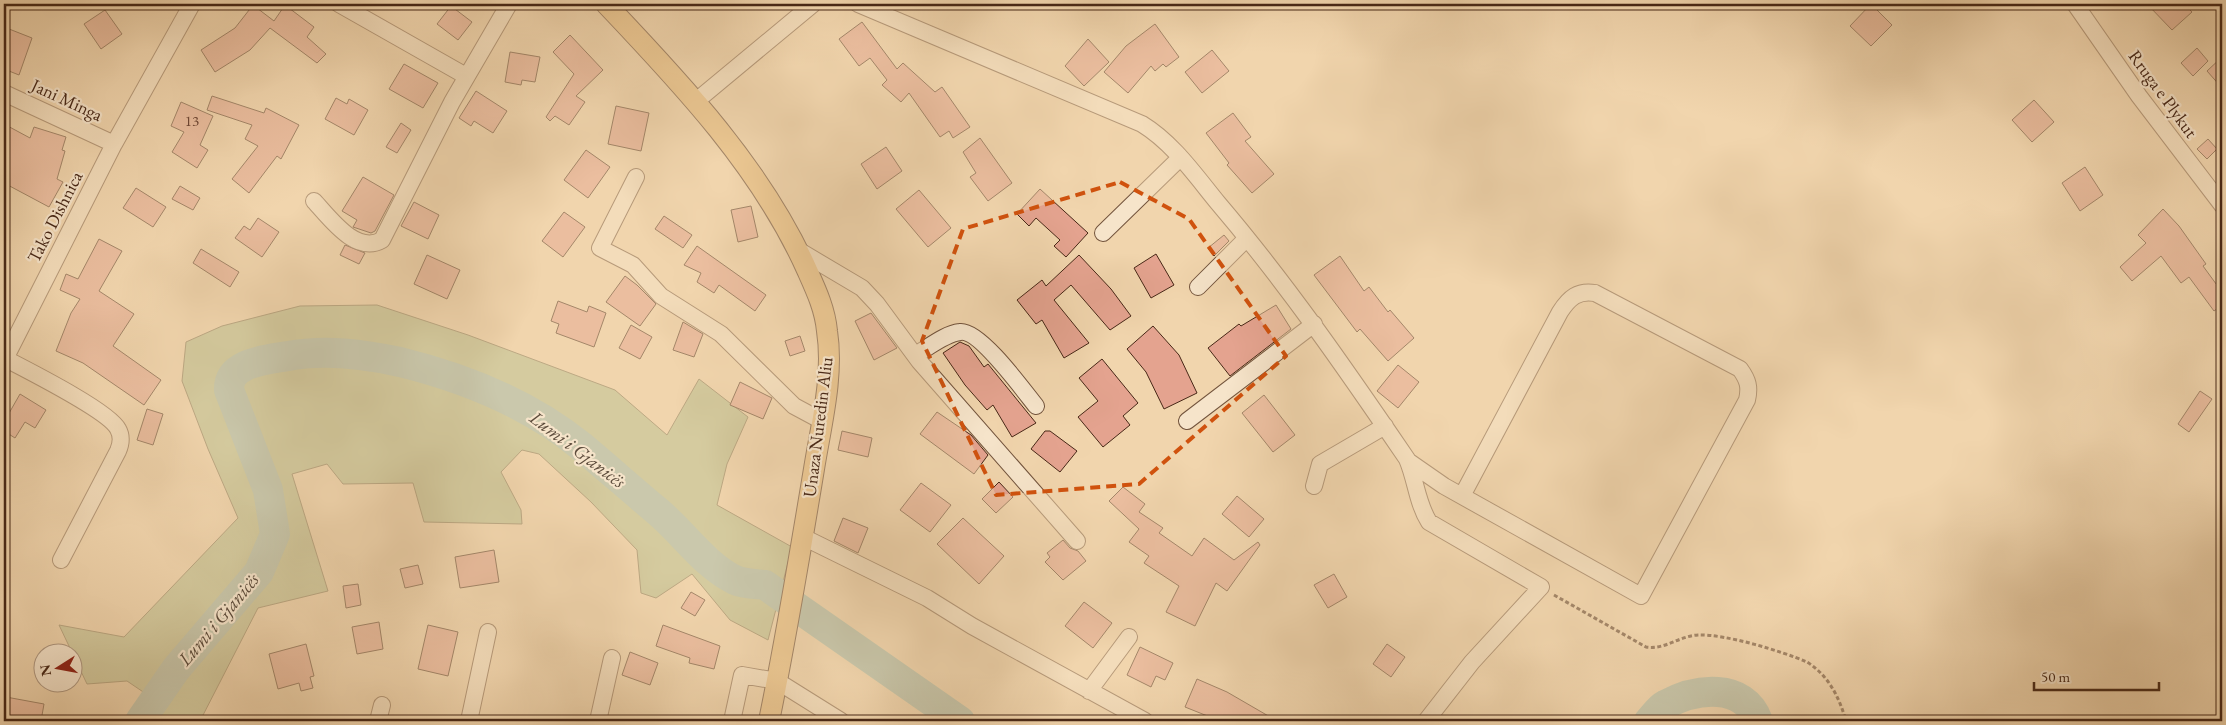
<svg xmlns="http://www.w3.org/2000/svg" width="2226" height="725" viewBox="0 0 2226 725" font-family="'EB Garamond',serif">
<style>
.green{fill:#b4be8e;stroke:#7e7352}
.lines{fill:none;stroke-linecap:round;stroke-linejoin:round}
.river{stroke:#9bb9aa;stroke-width:30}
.building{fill:#e4a38f;stroke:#482817}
.minor-casing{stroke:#72533c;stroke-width:18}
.major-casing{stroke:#482817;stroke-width:22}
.path{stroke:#482817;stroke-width:3;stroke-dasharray:4 2.5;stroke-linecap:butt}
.minor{stroke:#f6e4ca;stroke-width:16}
.major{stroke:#e8ba76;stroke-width:20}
.marked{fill:none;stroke:#d0520e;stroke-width:4;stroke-dasharray:10 6;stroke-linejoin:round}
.labels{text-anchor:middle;stroke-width:4.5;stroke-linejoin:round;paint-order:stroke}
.number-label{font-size:15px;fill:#6f4735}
.street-label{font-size:18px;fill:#482817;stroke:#f6e4ca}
.water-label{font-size:19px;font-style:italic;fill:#5d4c3c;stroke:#f6e4ca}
</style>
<rect width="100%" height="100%" fill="#f1d5ad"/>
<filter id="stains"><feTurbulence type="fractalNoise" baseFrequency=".004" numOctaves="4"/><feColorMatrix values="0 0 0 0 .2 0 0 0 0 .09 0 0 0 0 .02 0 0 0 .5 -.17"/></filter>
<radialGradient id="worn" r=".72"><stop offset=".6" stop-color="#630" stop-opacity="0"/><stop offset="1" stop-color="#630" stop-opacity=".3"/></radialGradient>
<!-- green -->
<path class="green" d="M377,305L468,335L615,390L667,435L699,379L748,417L727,464L717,505L792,547L768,640L730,620L692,574L656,598L641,593L637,550L591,502L539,454L522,450L501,472L521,510L522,524L424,522L413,483L343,484L327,464L292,474L328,591L258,608L200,721H146L158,702L127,681L87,684L59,625L124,637L238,518L208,449L182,381L186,342L222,326L300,306Z"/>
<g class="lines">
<!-- river -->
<path class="river" d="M140,721L176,669L259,572L275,534L268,490L229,390C228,362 266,360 288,356C325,349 363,354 400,362C465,378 528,403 581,446C606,467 631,489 656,510C683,532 704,565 735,580C744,584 756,584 765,585L960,721
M1649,721C1654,716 1659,708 1665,705C1696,688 1744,682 1758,721"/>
</g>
<!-- building -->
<path class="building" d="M1871,4L1892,25L1871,46L1850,26Z
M2147,4H2184L2192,12L2172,30Z
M253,5L274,21L285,5L314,27L307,37L326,54L317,63L270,28L250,50L215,72L201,50L235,28Z
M451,6L472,22L458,40L437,24Z
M105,10L122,34L101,49L84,24Z
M862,22L897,69L903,63L935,92L942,87L970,127L953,138L949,131L940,137L909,93L901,102L882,85L887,80L870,58L859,66L839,39Z
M1155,24L1179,57L1166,67L1163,64L1155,71L1151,66L1128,93L1104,72L1126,46Z
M4,27L32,38L19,75L4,69Z
M570,35L603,70L576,96L585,102L569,125L555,116L550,121L546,117L574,74L553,52Z
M1088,39L1109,62L1084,86L1065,66Z
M2197,48L2208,61L2193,76L2181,63Z
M1212,50L1229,71L1202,93L1185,72Z
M510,52L540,57L535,82L522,80L521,85L505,82Z
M2222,57V88L2207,71Z
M404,64L438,83L423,108L389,89Z
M476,91L507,111L493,133L474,121L471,126L459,118Z
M212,96L264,113L266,108L299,125L281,159L277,156L249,193L232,179L258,146L245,139L252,125L207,110Z
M336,98L347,104L349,99L368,110L354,135L325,119Z
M2034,100L2054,122L2032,142L2012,120Z
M181,102L213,116L200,145L208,150L197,168L172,152L184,132L171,126Z
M616,106L649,113L641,151L608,144Z
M1233,113L1251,137L1245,141L1274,174L1252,193L1227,165L1229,163L1206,133Z
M401,123L411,130L397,153L386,147Z
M4,124L30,138L34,127L66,137L62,150L65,151L57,179L63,182L49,207L4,183Z
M980,138L1012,183L988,201L970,177L976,173L963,152Z
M2208,139L2217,149L2207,159L2197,149Z
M886,147L902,171L877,189L861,164Z
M586,150L610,167L588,198L564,180Z
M2085,167L2103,195L2080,211L2062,183Z
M363,177L394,195L375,231L371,233L353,227L357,220L342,211Z
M180,186L200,198L193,210L172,199Z
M136,188L166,207L153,227L123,208Z
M1040,189L1088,233L1066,257L1054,246L1060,240L1036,218L1029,226L1017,214Z
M919,190L951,228L928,247L896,209Z
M414,202L439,215L428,239L401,226Z
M751,206L758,237L738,242L731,210Z
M2163,209L2179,226L2206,264L2203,266L2222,292V305L2214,311L2189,277L2181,283L2161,256L2132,281L2120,267L2146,243L2138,235Z
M564,212L585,227L563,257L542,241Z
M664,216L692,235L683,248L655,229Z
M258,218L279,232L262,257L235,238L244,226L250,230Z
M1224,235L1229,241L1214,256L1208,248Z
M99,239L122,251L99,291L134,314L113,346L161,380L144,405L83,363L56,351L71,313L80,299L60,290L66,274L78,279Z
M345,245L365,253L359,264L340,255Z
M697,246L766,295L755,311L719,285L714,293L697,282L701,273L684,265Z
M201,249L239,272L230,287L193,263Z
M1156,254L1174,285L1151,298L1134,268Z
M427,255L460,270L447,299L414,284Z
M1079,255L1111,289L1131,316L1110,330L1071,285L1054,300L1089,343L1064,358L1042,320L1036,324L1017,300L1042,280L1046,286Z
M1340,256L1364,291L1369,287L1388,312L1390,310L1414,338L1388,361L1360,329L1357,332L1314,275Z
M625,276L637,285L656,304L640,326L606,302Z
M558,301L587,312L589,306L606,313L594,347L556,333L559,324L551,321Z
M1276,305L1291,329L1230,376L1208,348L1239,324L1241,326Z
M871,313L897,348L874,360L855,321Z
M683,322L703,334L694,357L673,350Z
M631,325L652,337L640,359L619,348Z
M1153,326L1179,355L1197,393L1164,409L1146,372L1127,349Z
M800,336L805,351L790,356L785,341Z
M960,342L969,346L984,367L988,364L1036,423L1012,437L993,405L987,410L965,385L943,353Z
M1102,359L1138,403L1123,416L1130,425L1103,447L1078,417L1098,401L1079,378Z
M1398,365L1419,382L1398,408L1377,391Z
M740,382L772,398L763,419L730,405Z
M2200,391L2212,399L2189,432L2178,424Z
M20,394L46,410L35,428L25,422L15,438L4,431V422Z
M1264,395L1295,435L1273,452L1242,413Z
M147,409L163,414L153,445L137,440Z
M937,412L971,435L988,455L974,474L920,434Z
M842,431L872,438L868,457L838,450Z
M1045,431H1050L1077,451L1060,472L1031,449Z
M999,482L1013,497L996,513L982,499Z
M921,483L951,505L930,532L900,510Z
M1123,487L1145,504L1139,512L1163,528L1159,533L1192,556L1204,538L1234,560L1258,542L1260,545L1227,591L1216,583L1195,626L1166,612L1179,586L1144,563L1149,556L1129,542L1139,529L1109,501Z
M1237,496L1264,519L1249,537L1222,514Z
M843,518L868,528L858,553L834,541Z
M963,518L1004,556L979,584L937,544Z
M1063,540L1070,548L1078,551L1086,561L1063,580L1045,562L1050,557L1047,553Z
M494,550L499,582L460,588L455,557Z
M418,565L423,584L405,588L400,569Z
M1334,574L1347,597L1328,608L1314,585Z
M358,584L361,605L346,608L343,586Z
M691,592L705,600L695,616L681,608Z
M1084,602L1112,623L1093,648L1065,626Z
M379,622L383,649L357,654L352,627Z
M428,625L458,632L448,676L418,669Z
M663,625L720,646L714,669L689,663L690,658L656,646Z
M306,644L314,676L310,677L313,688L301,691L299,683L278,689L269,654Z
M1387,644L1405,657L1391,677L1373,664Z
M1140,647L1173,663L1165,680L1156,676L1151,687L1127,675Z
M630,652L658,663L650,685L622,675Z
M1197,679L1227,692L1277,721H1220L1185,707Z
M6,697L44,704L41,721L16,719L15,721H4Z"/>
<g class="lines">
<defs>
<path id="minor" d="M339,4L466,76
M858,4L1142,124C1173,143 1195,175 1218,203C1287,284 1347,371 1407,459C1416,480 1417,503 1429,522L1541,587L1472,662L1426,721
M2075,4L2139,96L2222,205
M4,93L114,144
M695,102L813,4
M636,177L600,248L633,265L661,296L721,334L794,406L822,421
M314,201C330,218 356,255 382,240L452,102L509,4
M1103,233L1180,158
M798,250L862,288L877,304L919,361L1077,541
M1198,287L1247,238
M915,355C928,348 944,334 960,332C979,329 1024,391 1036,406
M4,358C25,369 109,411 118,429C122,436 121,444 118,451L61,560
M4,361L114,144L192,4
M1187,421L1314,324
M1408,461L1444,486L1641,596L1747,400C1750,387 1748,380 1740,369L1595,293C1578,290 1569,298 1560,312L1462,496
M1314,486L1320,464L1385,426
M803,537L927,598L972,626L1145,721
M1089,691L1129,637
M378,721L382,705
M469,721L488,632
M598,721L612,658
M732,721L742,675L777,681L841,721"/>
<path id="major" d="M606,4C682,84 762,169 807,270C816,290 825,309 827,331C834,376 821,425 814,469C800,554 786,638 769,721"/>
</defs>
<!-- minor casing -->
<use href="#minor" class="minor-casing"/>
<!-- major casing -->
<use href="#major" class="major-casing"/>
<!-- path -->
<path class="path" d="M1554,595L1646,647C1665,650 1679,636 1698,635C1726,634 1781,651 1807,662C1829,676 1839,697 1846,721"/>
<!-- minor -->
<use href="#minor" class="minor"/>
<!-- major -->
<use href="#major" class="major"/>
</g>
<!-- marked area -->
<path d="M0 0H2226V725H0ZM1120,182L1189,219L1286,356L1139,484L996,495L922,341L963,229Z" fill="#f1d5ad" fill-opacity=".55" fill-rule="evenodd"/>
<path class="marked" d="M1120,182L1189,219L1286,356L1139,484L996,495L922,341L963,229Z"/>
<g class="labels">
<!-- number labels -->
<g class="number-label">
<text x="192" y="126">13</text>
</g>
<!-- street labels -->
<g class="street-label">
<text transform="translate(2163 94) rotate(54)" y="6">Rruga e Plykut</text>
<text transform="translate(67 100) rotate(25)" y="6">Jani Minga</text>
<text transform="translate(55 217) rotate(-63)" y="6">Tako Dishnica</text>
<text transform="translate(818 427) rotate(-83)" y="6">Unaza Nuredin Aliu</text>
</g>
<!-- water labels -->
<g class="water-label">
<text transform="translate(578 449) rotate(37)" y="7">Lumi i Gjanicës</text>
<text transform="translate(218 619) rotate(-50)" y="7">Lumi i Gjanicës</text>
</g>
</g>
<!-- margin -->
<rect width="2226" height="725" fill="none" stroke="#f1d5ad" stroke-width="20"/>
<rect x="5" y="5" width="2216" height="715" fill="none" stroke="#482817" stroke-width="2.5"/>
<rect x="10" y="10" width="2206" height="705" fill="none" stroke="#482817"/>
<!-- north arrow -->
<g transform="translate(58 668) rotate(259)"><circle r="24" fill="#f6e4ca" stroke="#b09982"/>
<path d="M0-4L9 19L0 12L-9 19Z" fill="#8f2418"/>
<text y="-8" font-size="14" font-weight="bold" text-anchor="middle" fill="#482817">N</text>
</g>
<!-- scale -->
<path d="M2034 682v8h125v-8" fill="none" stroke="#482817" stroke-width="2.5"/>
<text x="2041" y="682" font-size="15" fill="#482817" stroke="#f6e4ca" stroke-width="4" paint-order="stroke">50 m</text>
<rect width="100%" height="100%" filter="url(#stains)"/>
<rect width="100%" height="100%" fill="url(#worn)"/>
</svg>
